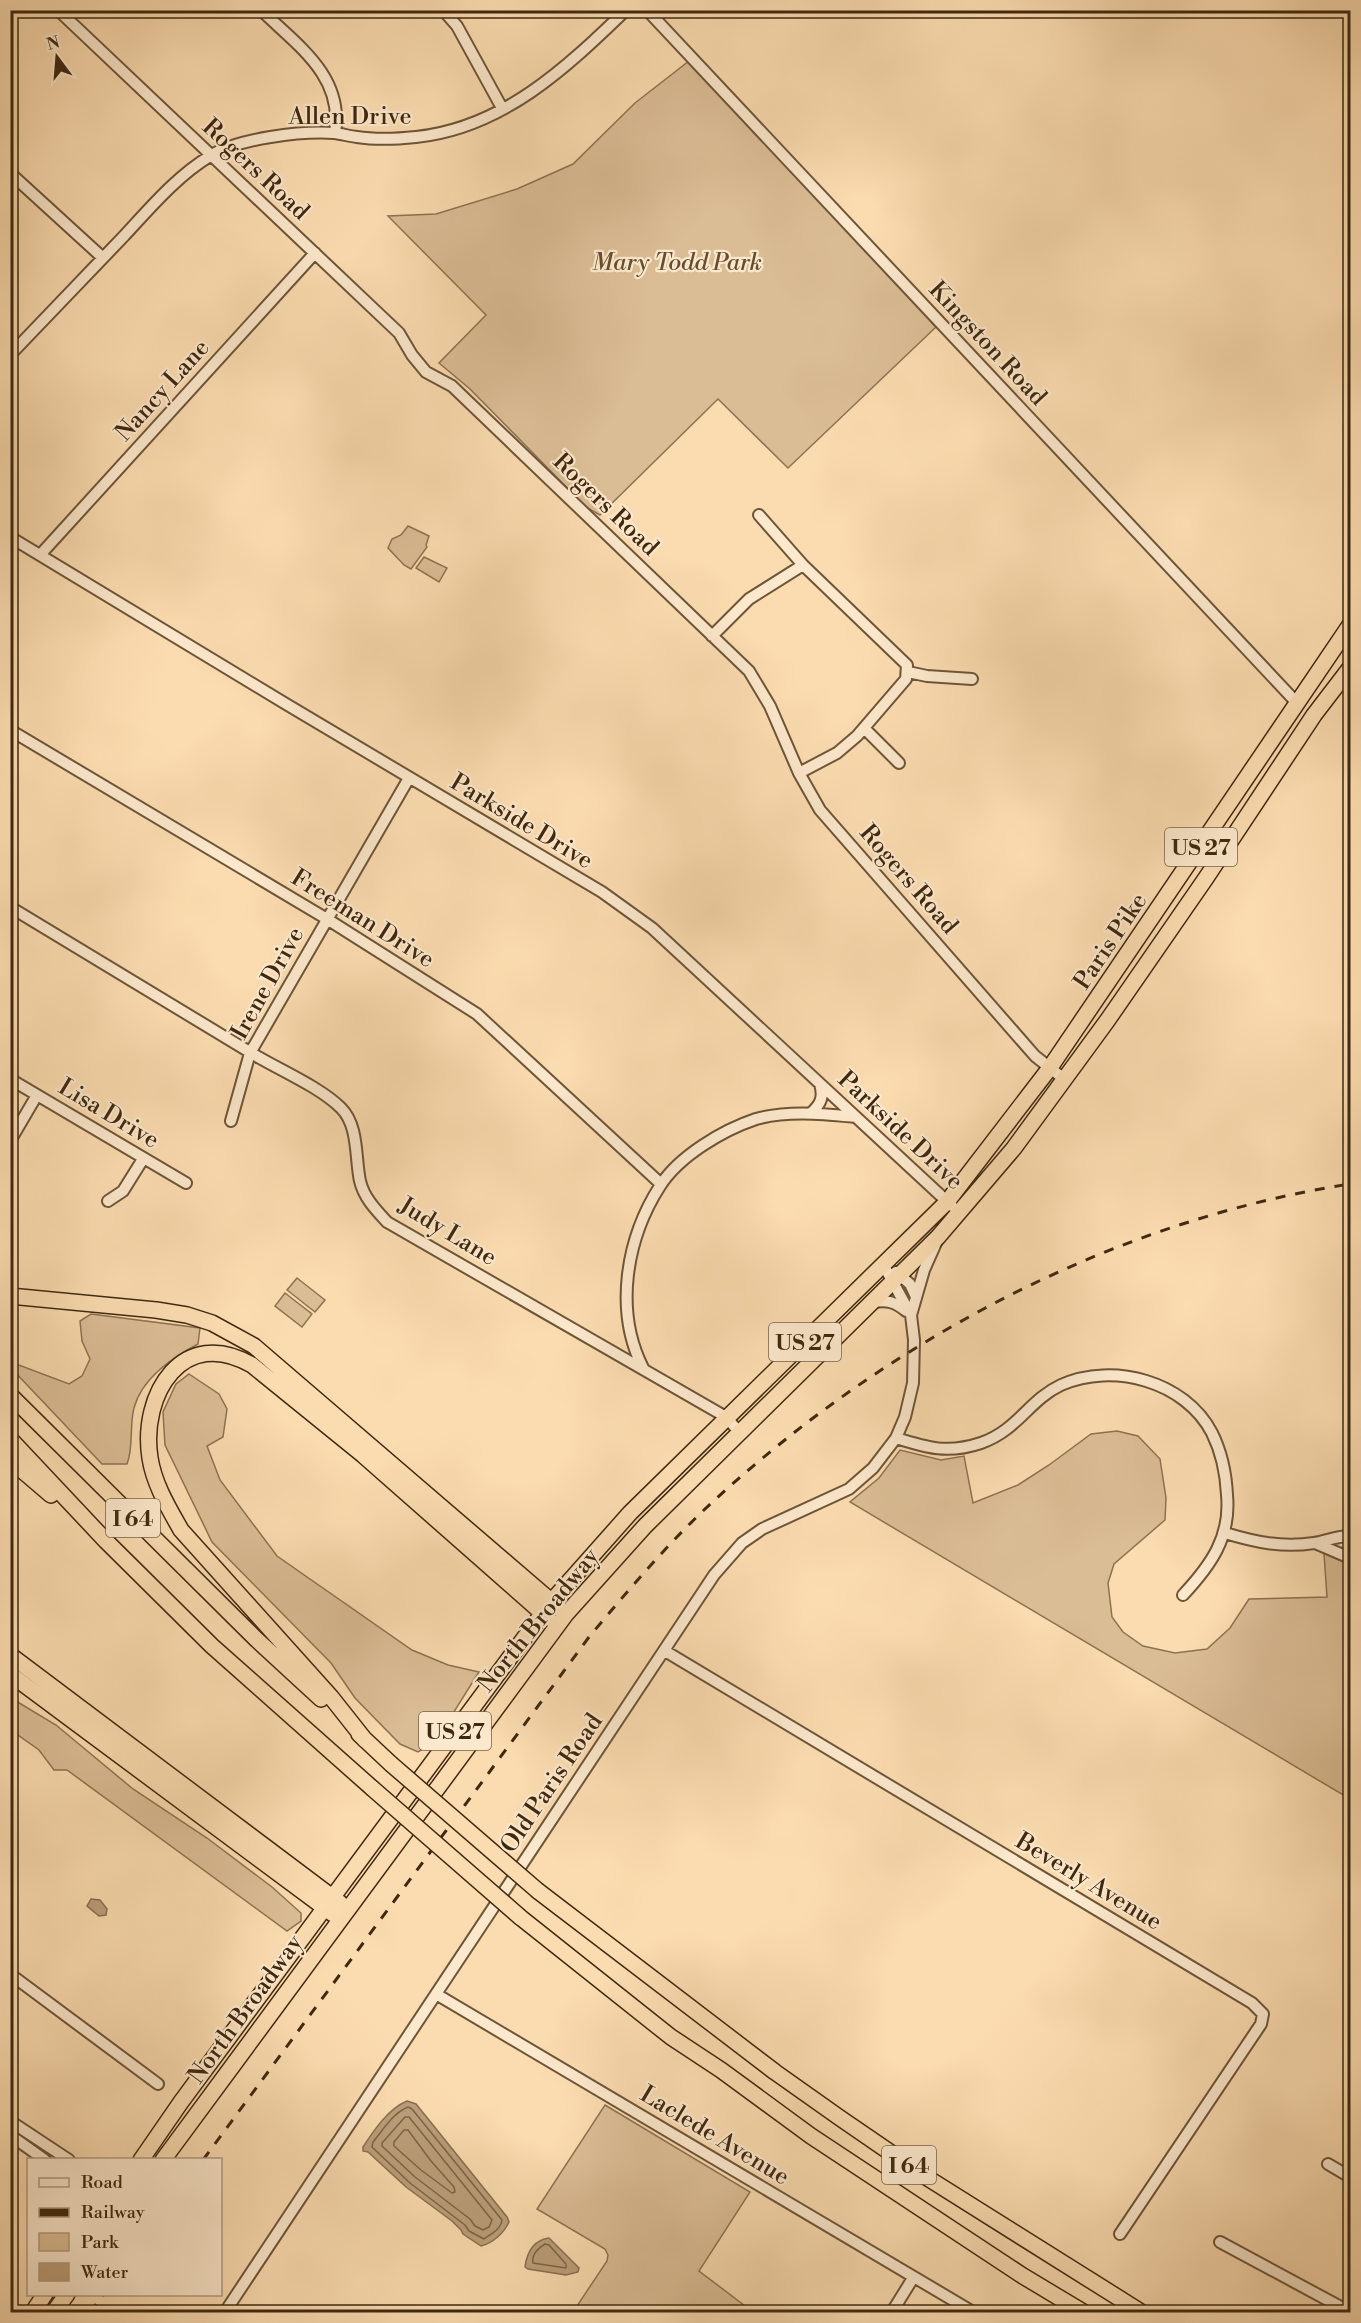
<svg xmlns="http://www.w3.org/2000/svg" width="1361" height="2323" viewBox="0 0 1361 2323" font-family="'Libre Bodoni',serif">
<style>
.green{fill:#dbbd95;stroke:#8d7252;stroke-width:1.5}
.water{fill:#bb9f7a;stroke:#896f50;stroke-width:1.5}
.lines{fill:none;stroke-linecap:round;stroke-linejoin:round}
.shore{stroke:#7d6445;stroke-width:1.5}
.minor-casing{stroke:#6e5538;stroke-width:14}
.highway-casing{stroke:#3f2810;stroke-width:18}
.minor{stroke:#fce8cc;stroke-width:10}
.highway{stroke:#fbdcb0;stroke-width:15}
.rail{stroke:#3f2810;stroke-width:3;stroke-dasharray:10 10;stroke-linecap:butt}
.highway-bridge-casing{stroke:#3f2810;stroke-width:18;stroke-linecap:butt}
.highway-bridge{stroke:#fbdcb0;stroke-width:15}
.labels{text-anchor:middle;stroke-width:4.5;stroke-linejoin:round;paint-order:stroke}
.shield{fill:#fce8cc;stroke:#786248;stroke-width:1.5}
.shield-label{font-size:22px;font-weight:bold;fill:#3f2810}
.street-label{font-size:24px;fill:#3f2810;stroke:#fce8cc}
.park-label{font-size:24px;font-style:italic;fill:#664d31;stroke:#fce8cc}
</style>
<rect width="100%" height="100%" fill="#fbdcb0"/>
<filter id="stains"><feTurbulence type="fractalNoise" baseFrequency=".00333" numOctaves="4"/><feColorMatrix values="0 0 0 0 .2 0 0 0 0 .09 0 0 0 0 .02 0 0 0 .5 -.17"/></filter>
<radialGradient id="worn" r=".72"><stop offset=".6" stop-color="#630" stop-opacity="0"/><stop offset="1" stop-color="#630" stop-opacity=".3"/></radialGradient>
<!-- green -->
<path class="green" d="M689,61L936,327L788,468L718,399L600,515L586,507L470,389L439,363L486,315L388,216L436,214L517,189L573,164L635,103Z
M408,526L429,536L426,545L427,547L411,569L404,565L388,548L392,539L401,535Z
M424,557L447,568L439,582L416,568Z
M297,1278L325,1300L315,1312L287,1290Z
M285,1293L312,1314L302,1327L275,1306Z
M91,1314L200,1328L198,1344C172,1358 142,1378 134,1408C129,1427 134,1446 127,1464H102L11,1368V1362L69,1384L82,1376L90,1359L82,1341L80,1321Z
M189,1374L219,1394L227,1409L223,1437L207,1446L220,1480L277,1556L412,1650L448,1665L479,1672L435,1742L418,1752L400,1744L355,1698L331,1663L212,1542L165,1445L163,1412L176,1384Z
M1117,1431L1138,1436L1160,1459L1166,1498L1165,1520L1114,1564L1108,1583L1112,1617L1123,1632L1143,1646L1175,1653L1207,1649L1230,1628L1249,1599L1327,1597L1324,1553L1350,1563V1611L1348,1614L1350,1616V1799L850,1502L879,1478L900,1450L941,1460L964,1456L973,1503L1018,1485L1049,1465L1091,1434Z
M11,1698L56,1725L133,1789L207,1838L272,1887L301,1913V1921L287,1931L67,1770H54L39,1750L11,1730Z
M605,2105L750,2192L699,2271L753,2312H573L607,2261L608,2255L605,2249L537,2209Z"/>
<!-- water -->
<path class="water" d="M91,1899L100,1900L107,1909L106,1915L99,1916L87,1906Z
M407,2101L416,2104L507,2217L509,2222C504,2233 493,2243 481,2246L463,2234L461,2230L452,2221L406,2187L368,2152L363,2151V2147C374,2130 388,2109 407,2101Z
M549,2238L579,2268L578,2272L566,2275L528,2269L525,2267C527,2252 534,2240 549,2238Z"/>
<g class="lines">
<!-- shore -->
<path class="shore" d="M408,2107L412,2109L502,2220C501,2229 491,2234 484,2239L469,2231L465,2225L410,2183L372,2147L373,2142C383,2130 393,2113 408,2107Z
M405,2117H409L492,2220L489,2227L483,2230L475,2226L470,2219L415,2177L382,2146V2143Z
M404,2130H408L431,2161L454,2187L455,2192L452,2193L421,2170L394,2146V2142Z
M545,2244L549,2245L566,2264V2268L533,2263C531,2255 538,2248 545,2244Z"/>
<defs>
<path id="minor" d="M58,10L399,333L412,355L426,372L452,386L749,671L770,706L799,773L820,810L1035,1056L1064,1079
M261,10C298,46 344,76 335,133
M443,10L457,26L502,108
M647,10L1297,703
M10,173L103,258
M10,355C48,315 86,276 124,236C150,208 177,176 210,156C239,138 301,131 334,133C342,134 349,136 357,137C376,140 397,139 416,137C503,128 566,68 626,10
M759,515L803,565L907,665L906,679L857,736L837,753L799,773
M10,537L286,704L602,892L652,928L952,1206
M40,555L315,253
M712,636L749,599L803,565
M908,672L927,676L972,679
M864,728L899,763
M10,730L327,919L477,1014L661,1184
M10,907C90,955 168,1003 248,1051C275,1068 319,1086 341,1108C359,1126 355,1158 360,1181C364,1198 376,1210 387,1222L726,1417L740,1433
M10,1079L186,1183
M811,1113C821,1104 824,1097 820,1084
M231,1121L250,1053L409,778
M10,1141L37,1095
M108,1201L123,1191L143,1159
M884,1266L911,1315
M896,1272L910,1284L916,1297
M874,1302C888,1300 895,1302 906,1311
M643,1368C614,1311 626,1239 660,1186C679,1156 723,1130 756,1119C788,1110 824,1114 856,1117
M896,1438C928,1448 948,1454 981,1443C1018,1430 1029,1400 1061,1385C1113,1362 1185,1381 1212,1433C1222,1453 1226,1474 1227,1495C1231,1537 1211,1565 1183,1595
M1225,1533C1255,1542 1282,1548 1314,1543C1327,1541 1336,1536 1350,1536
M1315,1543L1350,1558
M665,1651L1252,2003L1263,2014L1261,2024L1120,2234
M10,1974L158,2084
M436,1994L973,2312
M10,2121L69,2160
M10,2135L45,2160
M1328,2164L1350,2177
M1220,2242L1350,2312
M225,2312L714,1575L742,1543L762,1529L849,1489L873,1468L896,1438L905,1417L913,1383L914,1340L911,1315L924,1270L936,1243
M892,2312L913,2278"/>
<path id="highway" d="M10,1296L156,1310L187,1315L212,1323L254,1346L559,1608
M10,1395L257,1640L321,1699
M10,1439L106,1541L212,1646L372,1788
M10,1460L51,1495
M10,1655L340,1903
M10,1674L333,1914
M359,1734L391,1764
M365,1740L331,1697L181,1530C168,1507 154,1484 150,1458C140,1394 183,1325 252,1365L363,1455L548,1618
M538,1891L775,2072L840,2118L926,2177L1141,2312
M520,1917L671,2037L721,2070L811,2136L1023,2276L1083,2312
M141,2160L181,2102L551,1602L630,1513L947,1202L1049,1069L1350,625
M163,2160L566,1614L645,1526L938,1237L1014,1148L1107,1021L1206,878L1314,715L1350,668
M33,2312L45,2294
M54,2312L67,2294"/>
</defs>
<!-- minor casing -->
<use href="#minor" class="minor-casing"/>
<!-- highway casing -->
<use href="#highway" class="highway-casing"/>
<!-- minor -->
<use href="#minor" class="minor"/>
<!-- highway -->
<use href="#highway" class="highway"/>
<!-- rail -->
<path class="rail" d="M203,2160L589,1637C626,1593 663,1549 705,1509C881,1344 1110,1221 1350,1184
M90,2312L104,2294"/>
<defs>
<path id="highway-bridge" d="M391,1764L538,1891
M372,1788L520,1917"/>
</defs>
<!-- highway-bridge casing -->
<use href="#highway-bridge" class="highway-bridge-casing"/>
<!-- highway-bridge -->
<use href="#highway-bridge" class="highway-bridge"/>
</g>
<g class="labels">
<!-- shield labels -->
<g class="shield">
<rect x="1165" y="828" width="72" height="38" rx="4.5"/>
<rect x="769" y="1323" width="72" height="38" rx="4.5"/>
<rect x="106" y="1499" width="54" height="38" rx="4.5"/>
<rect x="419" y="1712" width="72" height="38" rx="4.5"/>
<rect x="882" y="2146" width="54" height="38" rx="4.5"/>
</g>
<g class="shield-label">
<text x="1201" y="855">US 27</text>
<text x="805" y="1350">US 27</text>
<text x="133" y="1526">I 64</text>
<text x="455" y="1739">US 27</text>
<text x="909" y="2173">I 64</text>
</g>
<!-- street labels -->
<g class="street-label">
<text x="350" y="124">Allen Drive</text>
<text transform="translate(256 169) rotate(43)" y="8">Rogers Road</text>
<text transform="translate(988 343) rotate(47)" y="8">Kingston Road</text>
<text transform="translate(162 390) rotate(-48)" y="8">Nancy Lane</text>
<text transform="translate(606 504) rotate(44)" y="8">Rogers Road</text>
<text transform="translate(522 821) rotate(31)" y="8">Parkside Drive</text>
<text transform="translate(909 879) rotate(49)" y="8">Rogers Road</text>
<text transform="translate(363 918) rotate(32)" y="8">Freeman Drive</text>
<text transform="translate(1110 941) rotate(-56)" y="8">Paris Pike</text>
<text transform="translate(267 983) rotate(-61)" y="8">Irene Drive</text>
<text transform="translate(109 1113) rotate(31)" y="8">Lisa Drive</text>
<text transform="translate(901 1130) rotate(43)" y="8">Parkside Drive</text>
<text transform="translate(448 1231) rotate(31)" y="8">Judy Lane</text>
<text transform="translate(538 1620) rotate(-51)" y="8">North Broadway</text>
<text transform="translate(551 1783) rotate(-56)" y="8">Old Paris Road</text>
<text transform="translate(1089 1881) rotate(31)" y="8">Beverly Avenue</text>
<text transform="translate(245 2009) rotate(-54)" y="8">North Broadway</text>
<text transform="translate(715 2135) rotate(31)" y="8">Laclede Avenue</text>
</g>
<!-- park labels -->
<g class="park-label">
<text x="677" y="270">Mary Todd Park</text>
</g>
</g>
<!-- margin -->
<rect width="1361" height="2323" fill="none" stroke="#fbdcb0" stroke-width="36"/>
<rect x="12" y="12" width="1337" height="2299" fill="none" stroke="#3f2810" stroke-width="3"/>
<rect x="18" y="18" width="1325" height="2287" fill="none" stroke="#3f2810" stroke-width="1.5"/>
<!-- legend -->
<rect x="27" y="2158" width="195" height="138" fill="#fce8cc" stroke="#b09b81" stroke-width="1.5"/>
<rect x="39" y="2178" width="30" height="9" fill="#fce8cc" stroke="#b09b81" stroke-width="1.5"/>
<text x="81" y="2188" font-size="18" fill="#3f2810">Road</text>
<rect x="39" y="2208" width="30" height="9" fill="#3f2810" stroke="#b09b81" stroke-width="1.5"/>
<text x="81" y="2218" font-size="18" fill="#3f2810">Railway</text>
<rect x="39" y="2233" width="30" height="18" fill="#dbbd95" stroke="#b09b81" stroke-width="1.5"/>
<text x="81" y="2248" font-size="18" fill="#3f2810">Park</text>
<rect x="39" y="2263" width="30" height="18" fill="#bb9f7a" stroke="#b09b81" stroke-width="1.5"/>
<text x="81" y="2278" font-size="18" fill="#3f2810">Water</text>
<!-- north arrow -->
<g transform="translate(57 57) rotate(344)" stroke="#fce8cc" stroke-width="4.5" paint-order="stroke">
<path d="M0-4.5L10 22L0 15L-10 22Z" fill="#3f2810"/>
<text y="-9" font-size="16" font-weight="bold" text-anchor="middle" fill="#3f2810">N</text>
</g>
<rect width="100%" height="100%" filter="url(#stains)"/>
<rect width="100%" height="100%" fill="url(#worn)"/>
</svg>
